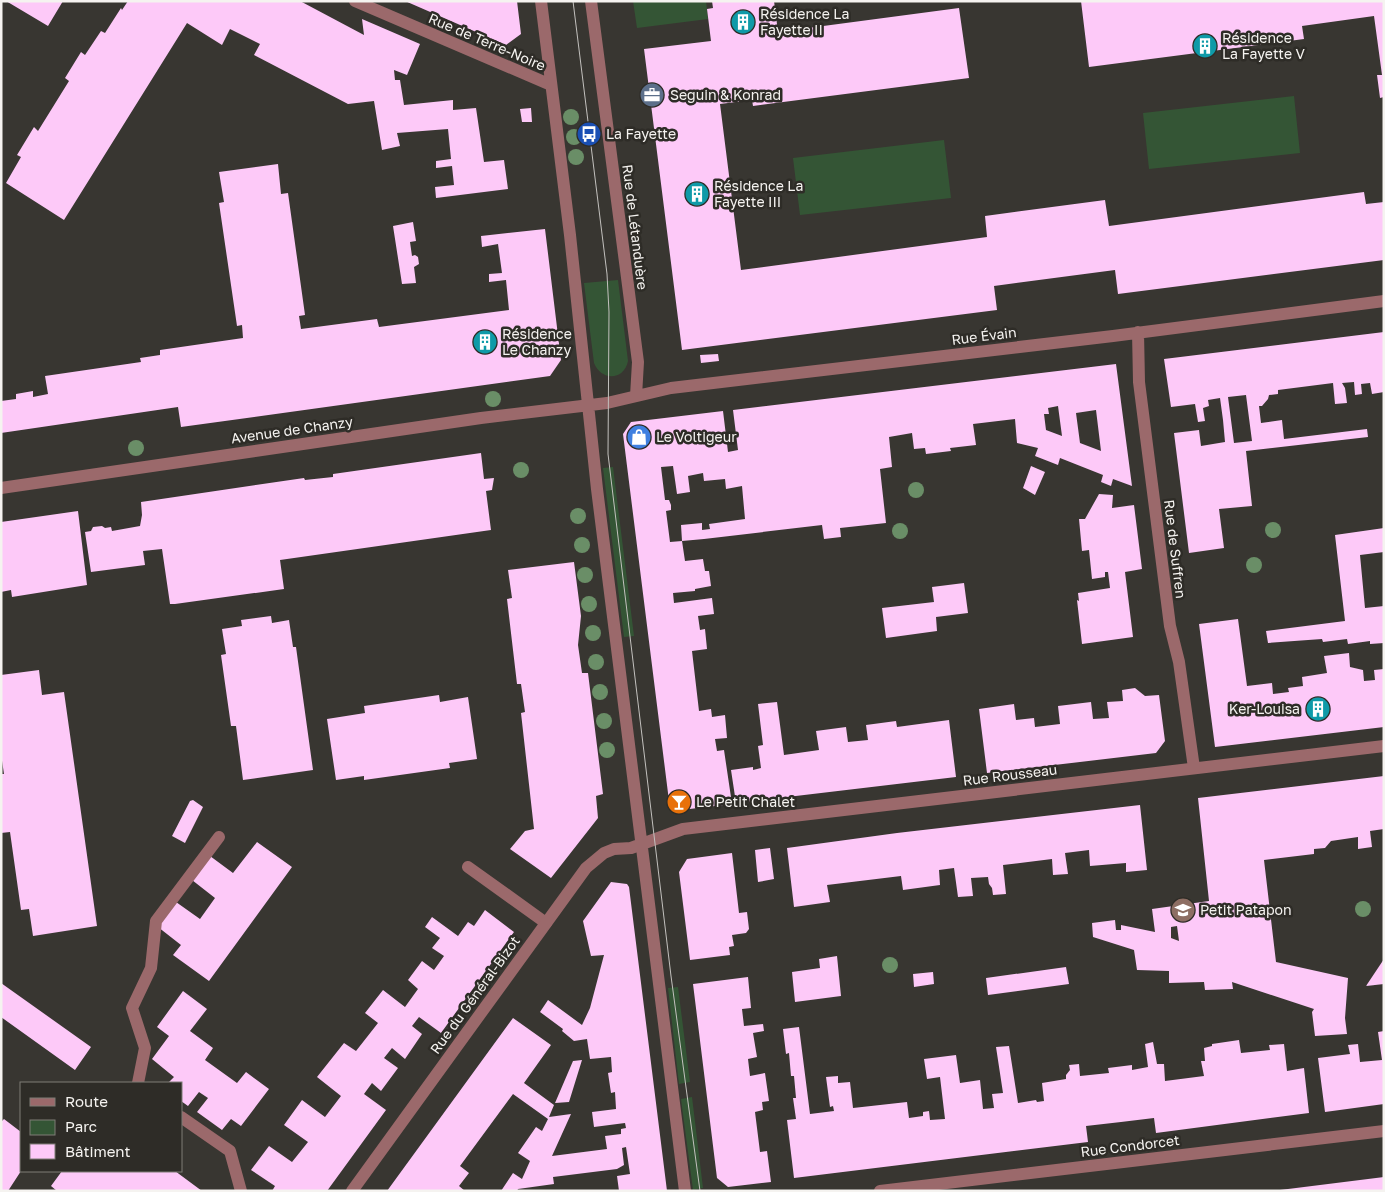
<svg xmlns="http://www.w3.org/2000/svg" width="1385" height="1192" viewBox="0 0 1385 1192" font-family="'Golos Text',sans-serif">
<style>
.green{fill:#345535}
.building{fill:#fdc9f8;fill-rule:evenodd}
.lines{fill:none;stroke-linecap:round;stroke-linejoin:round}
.lane{stroke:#9b696b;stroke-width:12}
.street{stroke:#9b696b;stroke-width:12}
.tram{stroke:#c3c1be;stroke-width:1}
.tree{fill:#6a8e67}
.labels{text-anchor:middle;stroke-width:5;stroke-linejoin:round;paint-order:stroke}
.poi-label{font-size:14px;fill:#f5f3f0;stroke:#2e2c27;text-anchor:start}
.street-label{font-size:14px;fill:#f5f3f0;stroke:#2e2c27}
</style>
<rect width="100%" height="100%" fill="#383631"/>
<!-- green -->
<path class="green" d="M633,1H706L708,19L637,28Z
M1294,96L1300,153L1149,169L1143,113Z
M944,140L951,198L800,215L793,158Z
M618,280L628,361C624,381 601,381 594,363L584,283Z
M613,467L634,636L624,637L603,468Z
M678,987L690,1082L679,1084L668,988Z
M692,1097L703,1188L693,1190L681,1099Z"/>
<!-- building -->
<path class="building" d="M6,1H63L48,26Z
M128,1H300L364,35L362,19L420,44L407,75L394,70L395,80H400L404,105L453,100V110L476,108L484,162L504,160L508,189L436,198L435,187L454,185L452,166L436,168V161L451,159L448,129L397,133L400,146L382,150L374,101L348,104L254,55L260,44L230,29L222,45L187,23L64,220L6,183L21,157L17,155L34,127L38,131L69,81L65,78L81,52L85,55L101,31L105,33L121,8L122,10Z
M405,1H517L521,34L506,45Z
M712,1H774L778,32L959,8L969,78L753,106L752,100L720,104L741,270L987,237L985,216L1105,200L1109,226L1364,192L1366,204L1384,202V260L1118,294L1115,270L994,286L997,310L682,350L644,49L711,41L707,9L713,8Z
M1081,1H1384V97L1380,98L1377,75H1382L1374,16L1302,26L1304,39L1089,67Z
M531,108L532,122H522L520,109Z
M278,164L281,194L288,193L305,315L299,316L301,329L377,319L379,327L509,310L506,280L489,282V274L502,273L498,244L482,247L481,236L545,229L561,360L550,376L181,427L178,407L1,433V401L16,399V394L33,391V397L48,394L45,376L141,362L140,358L160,355V350L243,338L242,325L237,326L219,203L224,202L219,172Z
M413,222L416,241L410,242L412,256L415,255L418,257L419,264L414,267L416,283L402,284L393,226Z
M1384,332V392L1372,394L1370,383L1361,384L1362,394L1355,395L1354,382L1342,383L1345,388L1347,403L1335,404L1333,383L1278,390V394L1269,395L1268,399L1262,406H1259L1261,423L1282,420L1284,439L1367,429L1368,437L1246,451L1252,506L1219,509L1224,548L1189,553L1174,433L1199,430L1201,446L1225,442L1223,420L1220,398L1208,400L1209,406L1203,408L1205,421L1198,422L1195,404L1171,407L1164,359ZM1246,395L1252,441L1234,443L1228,397Z
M718,354L719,361L701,363L700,355Z
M1116,364L1132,486L1113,479L1111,486L1101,482L1103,475L1060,458L1058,465L1035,456L1038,448L1017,443L1015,419L973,424L976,445L950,448L951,451L926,454L925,448L914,449L912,433L889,437L892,467L880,469L886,523L840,528L841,537L824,539L822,525L704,539L682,541L681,525L702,523V530L710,529L709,524L745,519L742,486L726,489L725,479L704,481L703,473L688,476L690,492L677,494L673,466L661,467L665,500H669L671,505V510L666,511L670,542L682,541L685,561L703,559L705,571H709L711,586L695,589V591L673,593L674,603L712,598L714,614L698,616L700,630L705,629L707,649L692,651L699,711L711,709L712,717L725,715L727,738L715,739L717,751L724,750L732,804L681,810L669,801L623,434L631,422L723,411L728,452L738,450L733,410ZM1058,406L1062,436L1046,430L1044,414H1049L1048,408ZM1096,410L1101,451L1080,443L1076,413Z
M481,453L484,479L494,478L492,490L486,491L491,530L280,560L284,589L175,604H170L162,549L143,551L145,565L91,572L85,532L91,531L93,527L102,526L105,528L111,527L112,531L140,526L142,515L141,502L304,478L305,480L333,477V474Z
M1031,466L1045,472L1035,495L1023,488Z
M1099,494L1113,495L1112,508L1134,505L1142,569L1125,572L1133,637L1082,644L1077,600L1079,601L1078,593L1110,588L1108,572H1105V577L1092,579L1089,550L1082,551L1079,519H1085Z
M78,511L87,585L12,597L11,590L1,592V522Z
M1384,528V552L1360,555L1365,608L1384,606V643L1370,644V641L1348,644L1347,639L1323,642L1322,639L1268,643L1266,631L1345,621L1335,535Z
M574,562L581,616L578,645L582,673H588L603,794L596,796L598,818L551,878L510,849L525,831L534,829L521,713L525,712L521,684H517L507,599L512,598L508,570Z
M964,583L968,613L936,617L937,631L886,638L882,608L934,602L932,587Z
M271,616L272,623L289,620L293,647H296L313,770L243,780L236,726H231L221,655L226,654L222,629L242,626L241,620Z
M1238,619L1247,686L1272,683L1273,694L1289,692L1288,688L1303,686L1302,677L1327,673L1324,656L1349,653L1350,667L1363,670L1364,681L1375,680L1374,670L1384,669V727L1215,747L1199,624Z
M39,670L42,695L64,692L97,926L33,936L29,909L21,910L10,832L1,833V774H4L1,754V675Z
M1135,688L1145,696L1159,695L1165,741L1156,753L987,773L979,709L1014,704L1016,720L1034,718L1035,727L1060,724L1058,706L1091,702L1093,719L1109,718L1107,702L1123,701L1122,690Z
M439,695L440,702L468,697L477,759L449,763L450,768L364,780V776L336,780L327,719L365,713L364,706Z
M777,702L784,755L819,750L816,731L846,727L848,742L868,740L866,725L896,721L897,727L949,720L956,777L736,803L731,770L753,767V770L761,768L758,746L763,745L758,704Z
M1384,776V829L1370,831L1372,847L1358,849V837L1331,841L1325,848L1314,849V854L1264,860L1276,962L1348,978L1345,1018L1347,1034L1315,1036L1312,1012L1314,1009L1232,982L1233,989L1205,990L1204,982L1169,983V971L1137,970L1134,950L1093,937L1092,923L1115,920L1116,930H1121V925L1155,932L1152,909L1209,901L1198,798ZM1177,926L1179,941L1171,938V927Z
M193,800L203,807L185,843L172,836L190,801Z
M1140,805L1147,870L1126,872V863L1090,866L1089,850L1065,853L1068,874L1053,875L1052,859L1003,865L1006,894L993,895L992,888L989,884L988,877L971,878L973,896L958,897L954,868L939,870L940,885L903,890L901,876L827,885L830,902L794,907L787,848L897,833Z
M257,842L292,867L209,981L173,955L181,945L158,927L176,902L200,919L215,898L192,880L210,856L233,873Z
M770,848L774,879L758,882L755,850Z
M732,853L739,913L747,912L749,929L746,933L732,935L734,946L729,947L730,955L690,960L679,872L687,859Z
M611,882L627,884L629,887L667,1191H619L617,1176L630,1174L626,1147L622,1148L624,1165L617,1169L553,1177L554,1184L518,1189L517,1191H501L513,1173L522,1179L530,1161L518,1153L536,1127L542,1131L548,1119L513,1094L460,1166L469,1173L459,1186L465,1191H387L513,1018L551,1045L524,1083L554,1105L549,1117L571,1114L552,1156L607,1149L605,1136L621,1134V1129L626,1128L625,1123L594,1127L592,1112L616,1109L615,1092L611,1093L608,1073L612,1072L611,1057L590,1059L587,1039L574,1041L562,1031L563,1029L540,1012L548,1000L582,1025L590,1008L604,955L591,956L583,921Z
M485,910L514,932L441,1033L419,1017L412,1026L422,1034L405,1059L392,1048L384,1058L398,1068L381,1091L372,1083L364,1094L386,1110L327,1191H272L275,1186L251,1170L269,1146L292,1162L308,1142L284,1125L302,1100L325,1117L341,1096L317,1077L344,1043L356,1051L378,1023L365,1013L383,990L405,1007L418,989L408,980L422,961L434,970L444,956L432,948L440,938L425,927L432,917L458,936L468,922L474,926Z
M837,956L841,996L795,1002L792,972L820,968L819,959Z
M1384,959V984L1366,986Z
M1066,967L1069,984L988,995L986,978Z
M933,972L934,984L914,987L913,974Z
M748,977L751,1008L742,1009L744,1026L763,1024L764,1031L753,1033L757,1057L748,1059L750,1076L765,1073L769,1101L762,1102L763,1110L755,1112L760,1152L767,1151L771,1182L728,1187L717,1178L693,984Z
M1,983L91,1047L75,1070L1,1017Z
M183,991L207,1009L190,1031L213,1048L205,1060L237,1083L246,1072L269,1089L241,1126L231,1119L222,1130L197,1112L208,1098L199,1092L188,1106L181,1101V1083H168L174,1077L152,1059L169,1036L157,1027Z
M799,1027L810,1114L834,1111L833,1106L830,1107L826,1077L838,1076V1083L850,1082L853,1108L907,1102L909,1118L923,1116V1112L929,1111L930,1120L945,1119L940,1077L927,1079L924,1059L956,1055L960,1083L980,1080L983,1109L994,1108L992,1094L1003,1093L996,1047L1009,1046L1018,1103L1036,1100L1037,1102L1044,1101L1042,1083L1066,1079V1075L1070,1070L1069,1065L1079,1064L1080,1076L1109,1073L1108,1068L1132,1065V1070L1148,1067L1145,1044L1153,1042L1157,1064H1164L1165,1081L1204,1076L1201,1061H1205L1204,1048L1212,1046V1044L1239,1040L1241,1053L1270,1050L1269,1045L1284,1044L1287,1071L1304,1068L1309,1113L1156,1133L1154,1118L1121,1122L1086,1126L1088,1142L794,1178L787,1120L796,1119L793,1098H796L794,1076H791L789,1053L786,1054L783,1029Z
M1384,1031V1104L1325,1112L1318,1058L1350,1054L1348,1045L1358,1044L1360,1062L1382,1060L1378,1032Z
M582,1060L569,1102L555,1103L573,1061Z
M4,1119L21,1132V1171L8,1191H1V1122Z
M62,1171H175L202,1191H57L51,1186Z
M1384,1177V1191H1280V1190Z"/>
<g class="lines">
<!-- lane -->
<path class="lane" d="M468,867L546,923"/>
<!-- street -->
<path class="street" d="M355,1L551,85
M541,1L570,235L597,489L685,1191
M591,1L638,362L636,396
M1138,332L1139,382L1170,626L1179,662L1194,768
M1,488L481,418L607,403L671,388L1113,336L1384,301
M138,1083L145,1048L132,1008L151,968L156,921L219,837
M181,1117L230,1151L241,1191
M352,1191L586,868L604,853L614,849L631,848L683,829L1384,746
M880,1191L1384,1131"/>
<!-- tram -->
<path class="tram" d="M573,1L607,274L609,312L608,454L671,976L700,1191"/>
</g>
<!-- trees -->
<g class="tree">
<circle cx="571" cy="117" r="8"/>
<circle cx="574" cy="137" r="8"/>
<circle cx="576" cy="157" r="8"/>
<circle cx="493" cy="399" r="8"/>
<circle cx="136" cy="448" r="8"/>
<circle cx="521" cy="470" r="8"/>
<circle cx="916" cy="490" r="8"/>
<circle cx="578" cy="516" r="8"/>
<circle cx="1273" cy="530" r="8"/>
<circle cx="900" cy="531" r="8"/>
<circle cx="582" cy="545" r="8"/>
<circle cx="1254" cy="565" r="8"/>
<circle cx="585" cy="575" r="8"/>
<circle cx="589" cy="604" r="8"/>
<circle cx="593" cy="633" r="8"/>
<circle cx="596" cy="662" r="8"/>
<circle cx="600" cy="692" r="8"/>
<circle cx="604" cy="721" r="8"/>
<circle cx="607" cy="750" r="8"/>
<circle cx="1363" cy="909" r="8"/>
<circle cx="890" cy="965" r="8"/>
</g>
<!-- icons -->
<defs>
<symbol id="building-disc" viewBox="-11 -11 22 22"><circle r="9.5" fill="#0f9aa8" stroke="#2e2c27"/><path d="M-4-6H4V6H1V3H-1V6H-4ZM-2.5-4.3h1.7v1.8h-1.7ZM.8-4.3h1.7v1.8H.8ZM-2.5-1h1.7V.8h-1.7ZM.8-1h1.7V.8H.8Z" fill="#fff"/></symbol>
<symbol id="office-disc" viewBox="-11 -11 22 22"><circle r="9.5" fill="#5c6f8a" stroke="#2e2c27"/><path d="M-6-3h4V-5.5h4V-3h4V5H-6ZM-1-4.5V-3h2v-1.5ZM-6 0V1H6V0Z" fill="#fff"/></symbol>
<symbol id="bus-disc" viewBox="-11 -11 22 22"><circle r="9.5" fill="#1a4fb4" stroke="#2e2c27"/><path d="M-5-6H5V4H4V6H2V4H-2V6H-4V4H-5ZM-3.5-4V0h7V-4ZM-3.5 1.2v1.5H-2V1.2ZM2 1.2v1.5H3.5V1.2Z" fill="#fff"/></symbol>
<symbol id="shop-disc" viewBox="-11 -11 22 22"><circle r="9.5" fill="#3f7fe0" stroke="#2e2c27"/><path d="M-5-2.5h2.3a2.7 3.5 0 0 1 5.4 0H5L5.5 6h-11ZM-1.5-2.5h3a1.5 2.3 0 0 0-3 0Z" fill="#fff"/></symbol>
<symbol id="bar-disc" viewBox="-11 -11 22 22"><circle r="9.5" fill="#e8710a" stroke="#2e2c27"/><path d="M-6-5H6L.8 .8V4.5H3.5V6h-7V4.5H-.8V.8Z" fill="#fff"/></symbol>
<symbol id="school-disc" viewBox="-11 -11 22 22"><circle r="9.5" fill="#8d6e63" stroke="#2e2c27"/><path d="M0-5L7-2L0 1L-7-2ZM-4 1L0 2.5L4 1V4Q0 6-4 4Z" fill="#fff"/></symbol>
</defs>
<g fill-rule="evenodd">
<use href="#building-disc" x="729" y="8" width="28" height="28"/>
<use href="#building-disc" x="1191" y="32" width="28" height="28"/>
<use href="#office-disc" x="638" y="81" width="28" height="28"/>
<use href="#bus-disc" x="575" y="120" width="28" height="28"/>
<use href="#building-disc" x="683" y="180" width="28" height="28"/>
<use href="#building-disc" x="471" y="328" width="28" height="28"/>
<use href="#shop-disc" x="625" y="423" width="28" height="28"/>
<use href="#building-disc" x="1304" y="695" width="28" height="28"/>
<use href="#bar-disc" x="665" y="788" width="28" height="28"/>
<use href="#school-disc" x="1169" y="896" width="28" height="28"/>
</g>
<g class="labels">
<!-- poi labels -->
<g class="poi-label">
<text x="760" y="19">Résidence La<tspan x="760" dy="16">Fayette II</tspan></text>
<text x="1222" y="43">Résidence<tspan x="1222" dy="16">La Fayette V</tspan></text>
<text x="670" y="100">Seguin &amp; Konrad</text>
<text x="606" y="139">La Fayette</text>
<text x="714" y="191">Résidence La<tspan x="714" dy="16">Fayette III</tspan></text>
<text x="502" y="339">Résidence<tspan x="502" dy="16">Le Chanzy</tspan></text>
<text x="656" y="442">Le Voltigeur</text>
<text x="1300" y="714" text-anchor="end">Ker-Louisa</text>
<text x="696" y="807">Le Petit Chalet</text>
<text x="1200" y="915">Petit Patapon</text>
</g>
<!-- street labels -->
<g class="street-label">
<text transform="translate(487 42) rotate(23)" y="5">Rue de Terre-Noire</text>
<text transform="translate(635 227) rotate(83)" y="5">Rue de Létanduère</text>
<text transform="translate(984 336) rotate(-7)" y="5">Rue Évain</text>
<text transform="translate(292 430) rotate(-8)" y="5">Avenue de Chanzy</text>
<text transform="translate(1175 549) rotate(83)" y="5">Rue de Suffren</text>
<text transform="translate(1010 775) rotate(-7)" y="5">Rue Rousseau</text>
<text transform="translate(475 995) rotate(-54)" y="5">Rue du Général-Bizot</text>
<text transform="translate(1130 1146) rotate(-7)" y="5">Rue Condorcet</text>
</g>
</g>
<!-- border -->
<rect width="1385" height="1192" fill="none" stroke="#f5f3f0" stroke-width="5"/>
<!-- legend -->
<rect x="20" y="1082" width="162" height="90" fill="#2e2c27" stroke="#7e7c77"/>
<rect x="30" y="1098" width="25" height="8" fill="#9b696b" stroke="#7e7c77"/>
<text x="65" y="1107" font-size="15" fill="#f5f3f0">Route</text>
<rect x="30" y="1120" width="25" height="15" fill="#345535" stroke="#7e7c77"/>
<text x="65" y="1132" font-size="15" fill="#f5f3f0">Parc</text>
<rect x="30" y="1144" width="25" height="15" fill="#fdc9f8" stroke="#7e7c77"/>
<text x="65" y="1157" font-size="15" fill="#f5f3f0">Bâtiment</text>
</svg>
